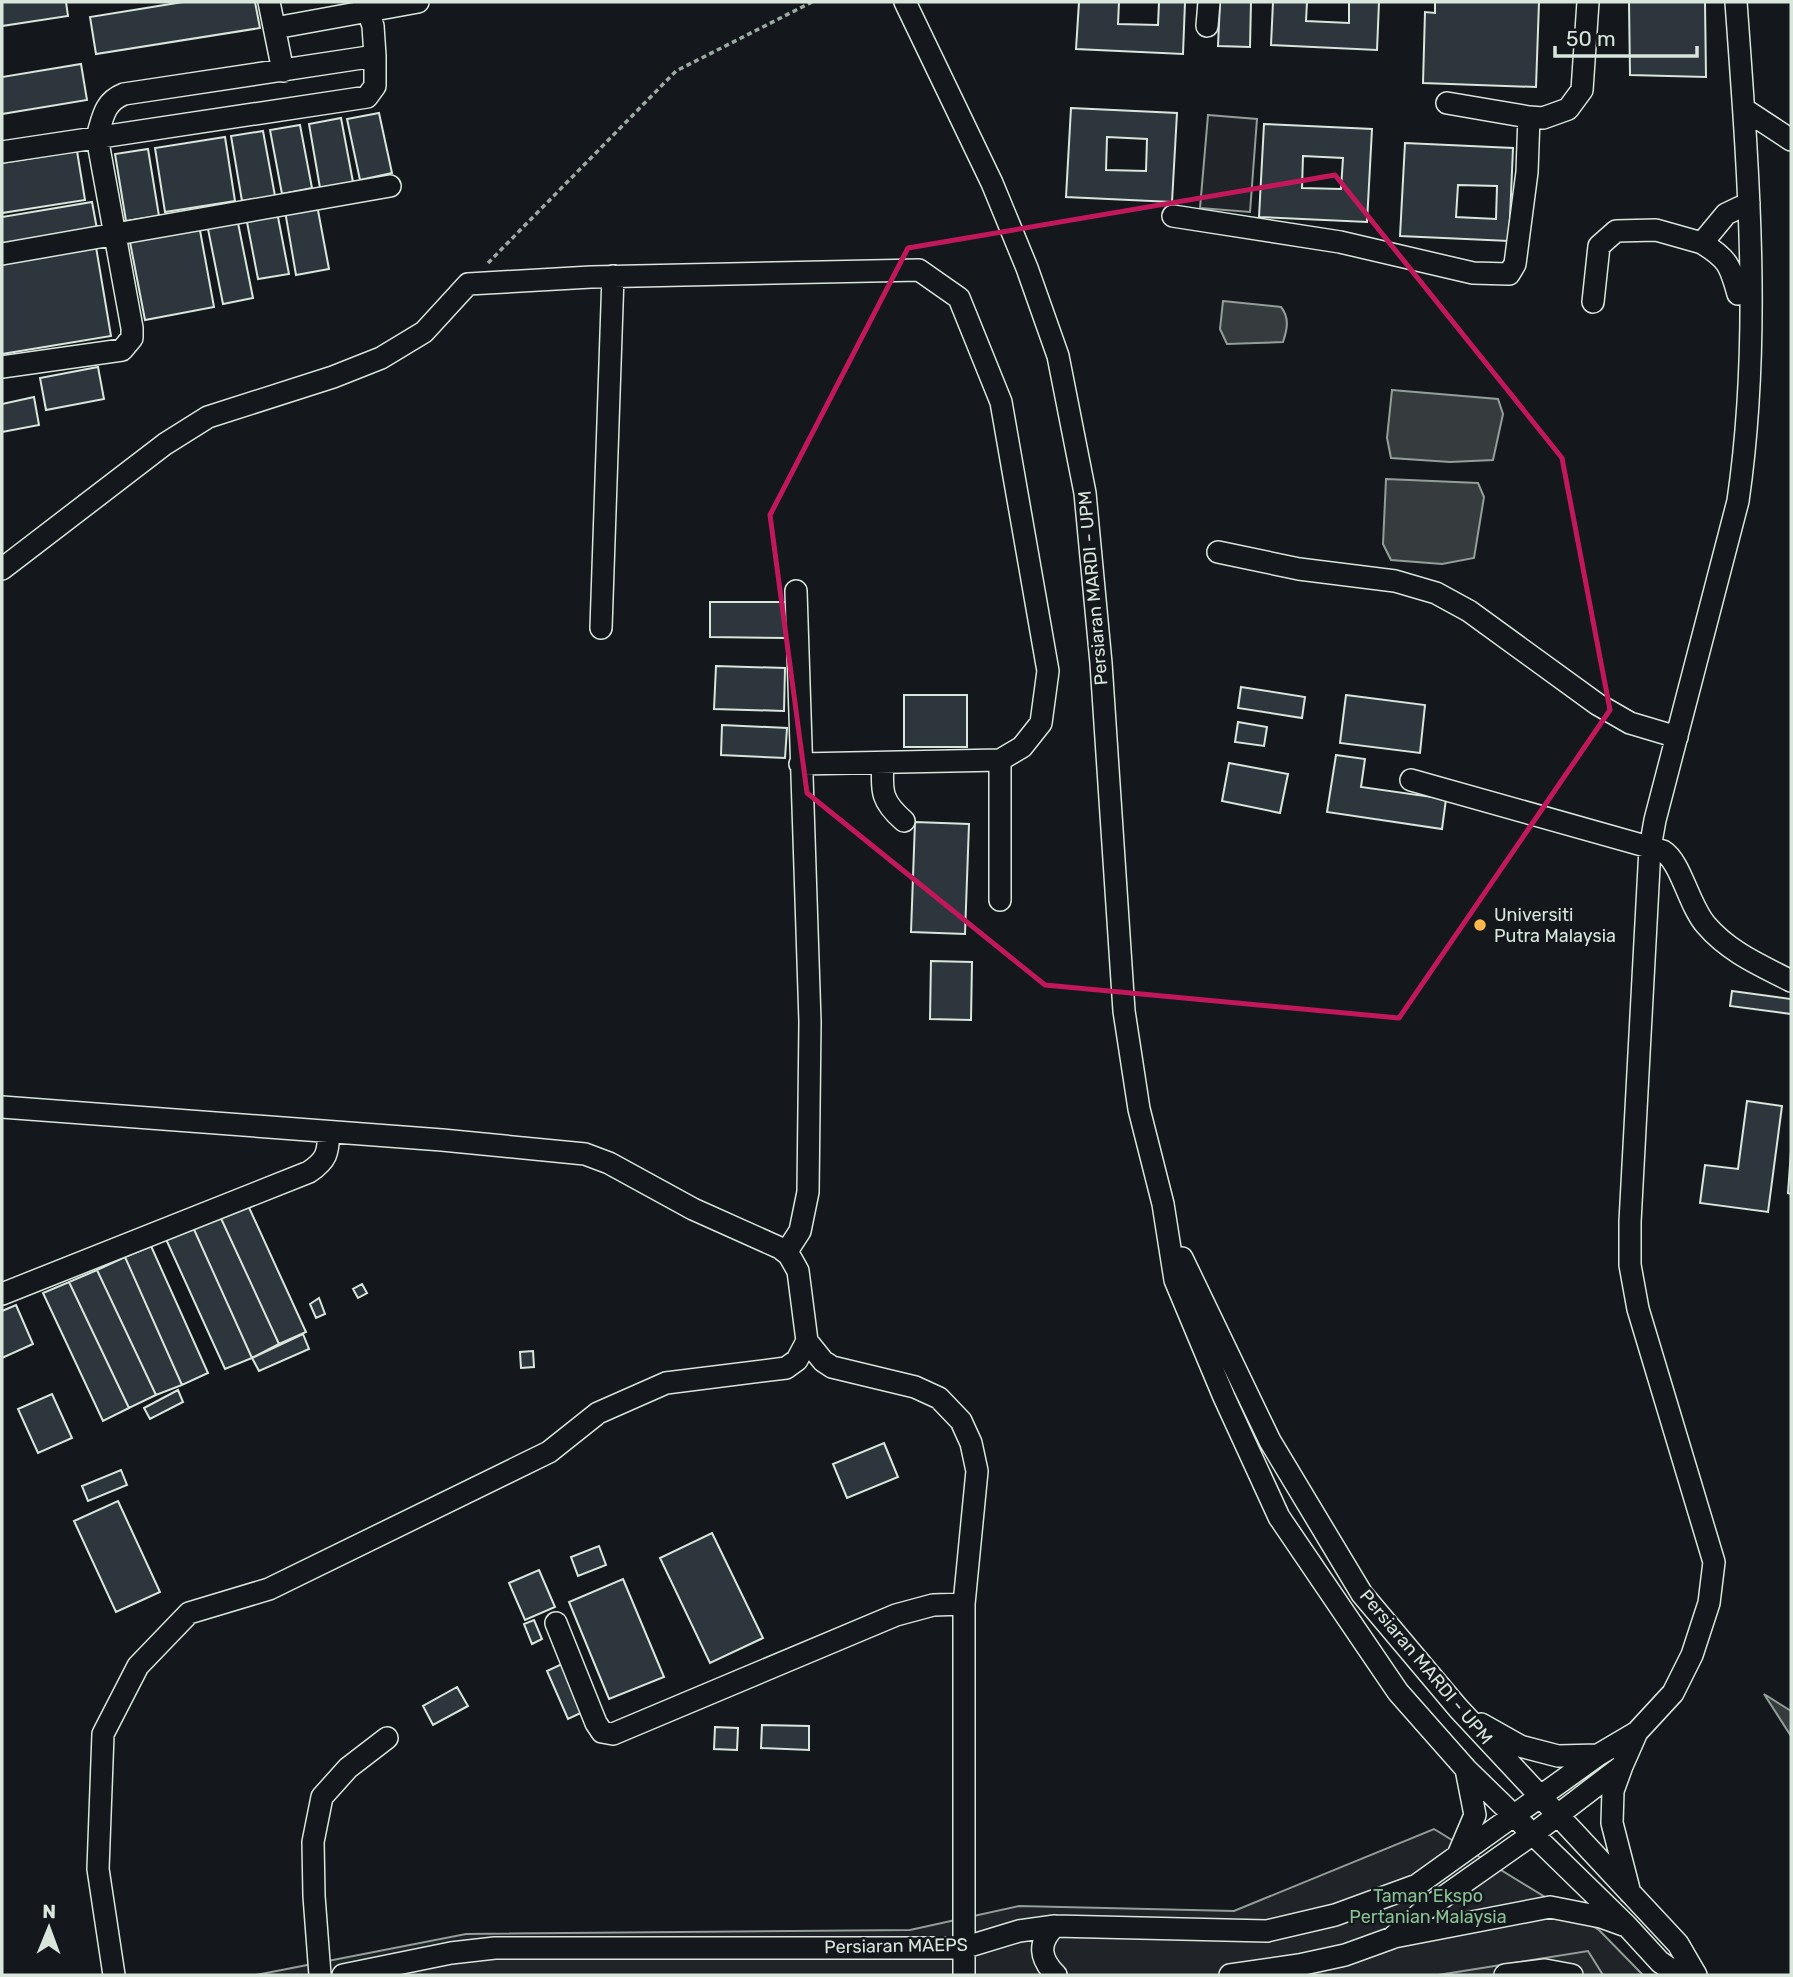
<svg xmlns="http://www.w3.org/2000/svg" width="1793" height="1977" viewBox="0 0 1793 1977" font-family="Rubik,sans-serif">
<style>
.green{fill:#202428;stroke:#939e99;stroke-width:2}
.parking{fill:#24282b;stroke:#939e99;stroke-width:2}
.water{fill:#363b3e;stroke:#939e99;stroke-width:2}
.building{fill:#2c363c;stroke:#d8e6dc;stroke-width:2;fill-rule:evenodd}
.lines{fill:none;stroke-linecap:round;stroke-linejoin:round}
.minor-casing{stroke:#d8e6dc;stroke-width:24}
.path{stroke:#9da8a2;stroke-width:3.5;stroke-dasharray:5 3.5;stroke-linecap:butt}
.minor{stroke:#14181c;stroke-width:21}
.marked{fill:none;stroke:#c2185b;stroke-width:5;stroke-linejoin:round}
.poi-dot{fill:#ffb74d;stroke:#14181c;stroke-width:2.5}
.labels{text-anchor:middle;stroke-width:5;stroke-linejoin:round;paint-order:stroke}
.street-label{font-size:18px;fill:#d8e6dc;stroke:#14181c}
.poi-label{font-size:18px;fill:#d8e6dc;stroke:#14181c;text-anchor:start}
.park-label{font-size:18px;fill:#8ac095;stroke:#14181c}
</style>
<rect width="100%" height="100%" fill="#14181c"/>
<!-- green -->
<path class="green" d="M1208,115L1257,119L1250,212L1200,208Z
M1434,1829L1599,1930L1643,1975H256L466,1934L910,1930L1019,1906L1234,1911Z"/>
<!-- parking -->
<path class="parking" d="M1588,1951L1603,1975H1438Z"/>
<!-- water -->
<path class="water" d="M1223,301L1281,307C1290,318 1287,330 1283,342L1227,344L1220,329Z
M1392,390L1498,399L1503,414L1493,460L1450,462L1391,458L1387,438Z
M1386,479L1478,483L1484,497L1474,558L1442,564L1391,560L1383,544Z
M1764,1694L1791,1711V1736Z"/>
<!-- building -->
<path class="building" d="M2,2H66L68,16L2,26Z
M183,2H255L260,28L96,54L90,17Z
M1079,2H1119L1118,24L1158,25L1159,2H1185L1183,54L1076,49Z
M1220,2H1251L1250,47L1218,46Z
M1273,2H1307L1306,21L1349,23V2H1379L1377,50L1271,45Z
M1435,2H1539L1536,87L1423,83L1425,12L1435,13Z
M1629,2H1705L1706,77L1630,75Z
M81,64L87,100L2,114V77Z
M1071,108L1177,113L1172,202L1066,197ZM1107,137L1147,139L1146,171L1106,170Z
M379,113L392,173L360,180L347,119Z
M341,118L353,182L320,188L309,124Z
M1264,124L1372,129L1367,222L1259,217ZM1303,156L1343,158L1341,189L1302,188Z
M300,125L312,188L282,194L270,130Z
M263,131L275,196L242,201L231,136Z
M225,137L235,201L165,212L155,148Z
M1405,143L1513,148L1509,241L1400,236ZM1458,185L1497,186L1496,219L1456,217Z
M148,149L159,216L126,221L115,154Z
M77,151L85,200L2,213V163Z
M92,202L97,229L2,245V217Z
M317,205L329,269L296,275L285,211Z
M277,212L289,274L258,279L246,217Z
M237,218L253,298L223,304L207,224Z
M199,225L214,307L145,320L129,237Z
M95,241L111,336L2,354V256Z
M98,367L104,399L46,410L40,378Z
M34,397L39,425L2,432V404Z
M710,602H786V638L710,637Z
M716,666L785,668L784,711L714,709Z
M1241,687L1305,697L1302,718L1238,708Z
M904,695H967V747H904Z
M1346,695L1425,705L1420,753L1340,743Z
M1238,722L1267,727L1264,746L1235,742Z
M722,725L787,728L785,758L721,755Z
M1336,755L1365,759L1361,787L1446,799L1442,829L1327,812Z
M1229,763L1288,774L1280,813L1222,801Z
M915,822L969,824L965,934L911,932Z
M931,961L972,962L971,1020L930,1019Z
M1732,991L1791,999V1014L1730,1006Z
M1747,1101L1782,1106L1768,1212L1700,1203L1705,1165L1738,1169Z
M1791,1151V1194L1788,1193Z
M246,1201L306,1332L279,1344L219,1214Z
M219,1214L279,1344L252,1358L192,1225Z
M192,1225L252,1358L225,1369L165,1237Z
M151,1246L208,1373L182,1385L125,1257Z
M125,1257L182,1385L156,1395L97,1270Z
M97,1270L156,1395L129,1408L69,1282Z
M69,1282L129,1408L103,1421L43,1293Z
M362,1284L367,1293L358,1298L353,1289Z
M319,1298L325,1314L316,1318L310,1304Z
M16,1305L33,1344L2,1358V1311Z
M303,1334L309,1349L259,1371L252,1358Z
M533,1351L534,1367L521,1368L520,1352Z
M178,1390L183,1402L150,1419L144,1408Z
M52,1394L72,1438L38,1453L18,1409Z
M884,1443L898,1477L847,1498L833,1464Z
M121,1470L127,1485L88,1501L82,1486Z
M118,1501L160,1592L116,1612L74,1521Z
M712,1533L763,1638L710,1663L660,1558Z
M599,1546L606,1565L578,1576L571,1557Z
M539,1570L555,1607L525,1620L509,1583Z
M623,1579L664,1677L609,1699L569,1602Z
M534,1620L542,1639L532,1644L524,1624Z
M564,1663L585,1711L568,1719L547,1671Z
M457,1687L468,1706L433,1725L423,1706Z
M762,1725L809,1726V1750L761,1748Z
M715,1727L738,1728L737,1750L714,1749Z"/>
<g class="lines">
<defs>
<path id="minor" d="M269,2L283,71
M905,2L992,183L1027,268L1058,356L1085,493L1101,663L1124,1011L1139,1109L1163,1204L1175,1280L1224,1397L1279,1517L1398,1692L1466,1769L1627,1926L1660,1962L1679,1975
M1207,26L1209,2
M275,28L418,2
M1447,103L1529,117L1543,118L1568,109L1582,90L1588,2
M1744,109L1791,140
M2,152L367,97L375,86V56
M1173,216L1340,242L1473,273L1509,274L1515,264L1527,172L1529,117
M2,254L390,186
M1738,294C1730,265 1728,259 1702,243L1726,214L1749,203
M1593,302L1599,246L1616,231L1656,230L1702,243
M2,367L122,350L132,338V328L97,137C103,117 104,102 124,94L375,56L373,26L365,2
M1218,552L1299,569L1395,581L1436,593L1469,611L1597,704L1630,723L1677,737
M2,569L165,444L208,417L333,377L381,358L424,332L468,284L591,277L919,270L959,298L1001,402L1048,671L1041,723L1022,747L1000,760L800,764
M601,628L613,276
M883,764C881,792 882,802 904,821
M1411,780L1663,851C1681,862 1689,906 1706,925C1729,952 1760,965 1791,981
M1000,900V760
M2,1107L442,1140L585,1154L609,1163L693,1209L780,1248L789,1255
M1182,1258L1270,1441L1362,1594L1458,1708L1678,1944L1696,1975
M2,1294L309,1172C327,1160 328,1153 329,1132
M807,1341L823,1361L832,1367L915,1387L939,1398L961,1421L971,1443L977,1471L964,1604V1975
M556,1623L596,1723L602,1732L613,1734L896,1615L933,1605L964,1604
M1481,1724L1520,1746L1558,1756L1598,1755
M1622,1766L1613,1791L1612,1823L1630,1893
M1458,1855L1475,1815L1466,1769
M1055,1926C1037,1943 1040,1959 1056,1975
M1394,1937L1550,1907L1601,1917L1623,1925
M114,1975L98,1869L103,1734L138,1666L189,1613L269,1589L549,1452L598,1413L666,1383L786,1368L797,1360L807,1341L798,1271L789,1255V1248L800,1231L808,1192L810,1022L796,591
M320,1975L314,1896L313,1842L322,1797L348,1768L387,1738
M343,1975L451,1953L495,1948H963L1019,1931L1055,1926L1267,1931L1335,1915L1417,1885L1598,1755L1637,1732L1673,1693L1692,1655L1709,1603L1714,1562L1638,1309L1630,1265V1222L1650,848L1655,820L1738,501C1762,336 1748,168 1736,2
M1230,1975L1299,1965L1345,1955L1392,1938L1422,1912L1533,1834L1622,1766L1637,1732
M1505,1975L1545,1970L1572,1975"/>
</defs>
<!-- minor casing -->
<use href="#minor" class="minor-casing"/>
<!-- path -->
<path class="path" d="M488,263L676,71L812,2"/>
<!-- minor -->
<use href="#minor" class="minor"/>
</g>
<!-- marked area -->
<path class="marked" d="M1335,175L1562,458L1610,710L1399,1018L1045,985L807,793L770,515L908,248Z"/>
<!-- markers -->
<circle class="poi-dot" cx="1480" cy="925" r="7"/>
<g class="labels">
<!-- street labels -->
<g class="street-label">
<text transform="translate(1093 588) rotate(-95)" y="6">Persiaran MARDI - UPM</text>
<text transform="translate(1426 1667) rotate(50)" y="6">Persiaran MARDI - UPM</text>
<text transform="translate(896 1946) rotate(-1)" y="6">Persiaran MAEPS</text>
</g>
<!-- poi labels -->
<g class="poi-label">
<text x="1494" y="921">Universiti<tspan x="1494" dy="21">Putra Malaysia</tspan></text>
</g>
<!-- park labels -->
<g class="park-label">
<text x="1428" y="1902">Taman Ekspo<tspan x="1428" dy="21">Pertanian Malaysia</tspan></text>
</g>
</g>
<!-- border -->
<rect width="1793" height="1977" fill="none" stroke="#d8e6dc" stroke-width="7"/>
<!-- north arrow -->
<g transform="translate(49 1928) rotate(1)" stroke="#14181c" stroke-width="5" paint-order="stroke">
<path d="M0-5L12 26L0 18L-12 26Z" fill="#d8e6dc"/>
<text y="-10" font-size="19" font-weight="bold" text-anchor="middle" fill="#d8e6dc">N</text>
</g>
<!-- scale -->
<path d="M1555 46v10h142v-10" fill="none" stroke="#d8e6dc" stroke-width="3.5"/>
<text x="1566" y="46" font-size="21" fill="#d8e6dc" stroke="#14181c" stroke-width="5" paint-order="stroke">50 m</text>
</svg>
